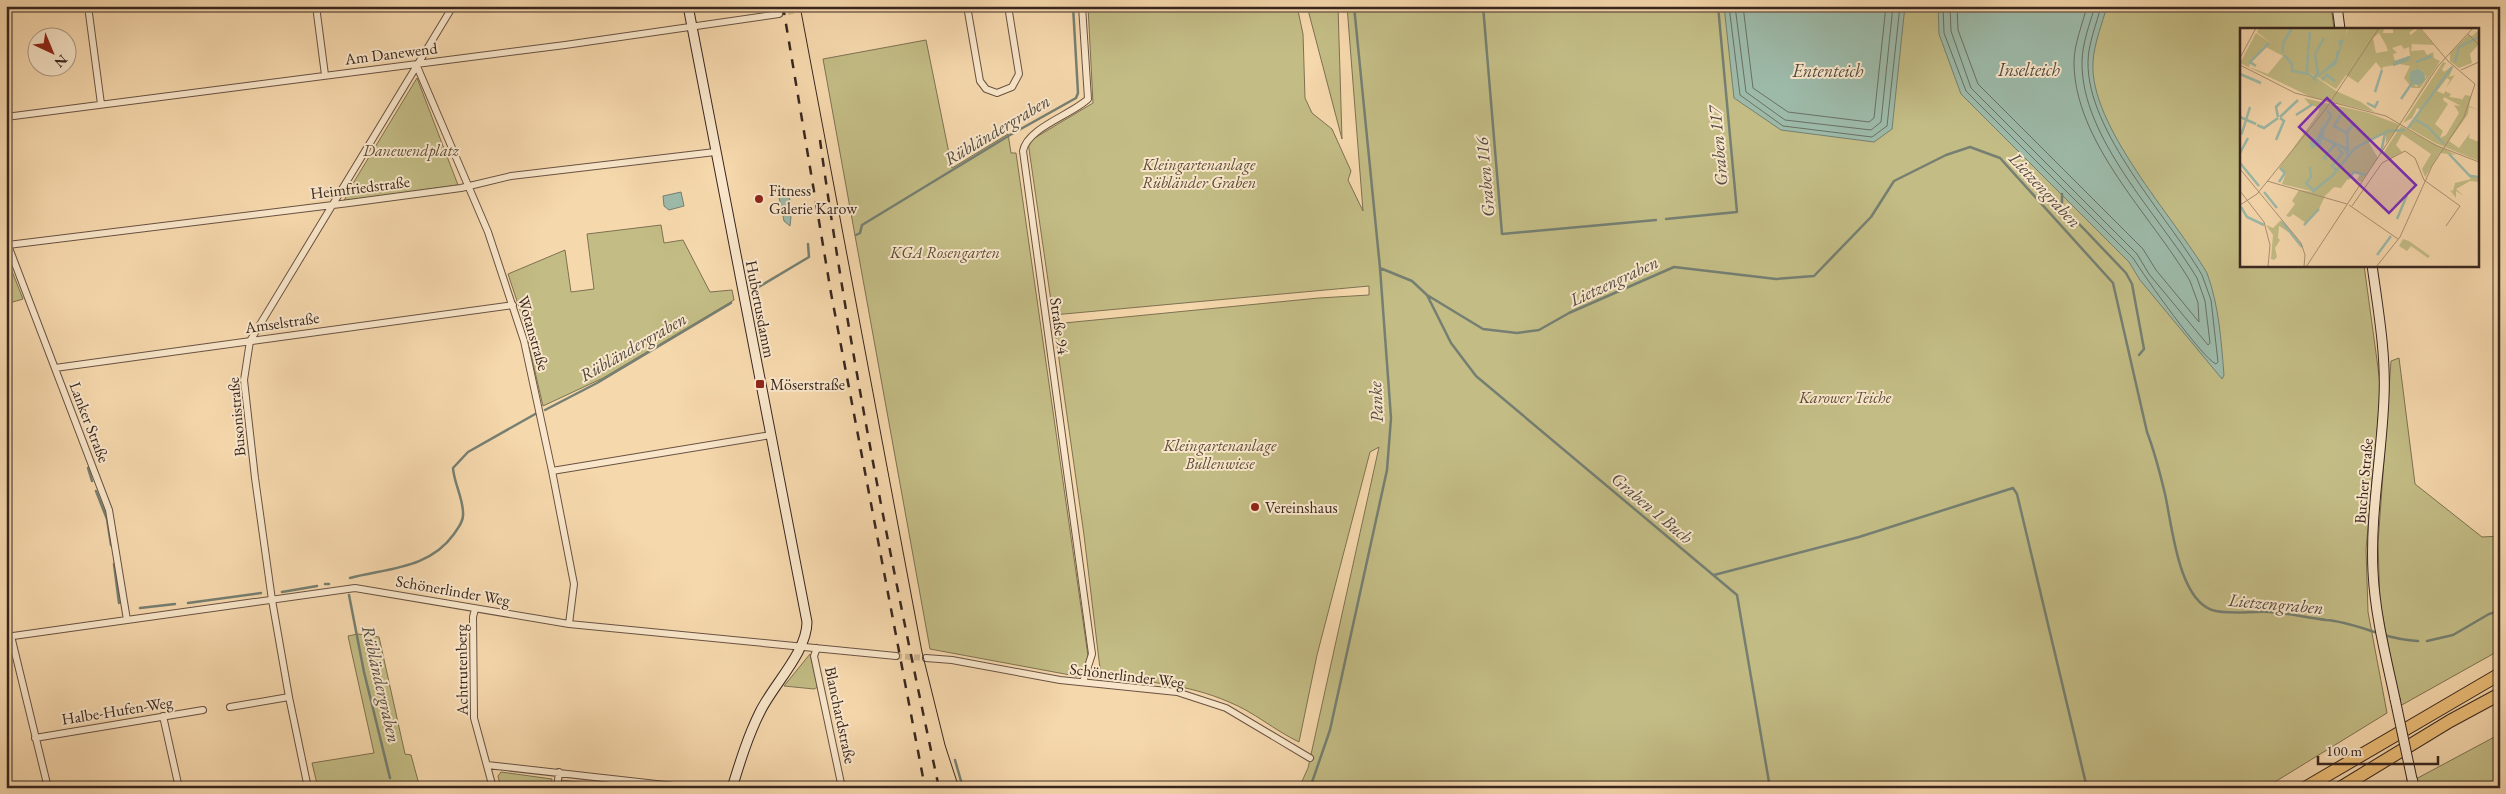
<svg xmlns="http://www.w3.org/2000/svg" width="2506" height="794" viewBox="0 0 2506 794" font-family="'EB Garamond',serif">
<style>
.green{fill:#c3bc85;stroke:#7e7152}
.water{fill:#9dbaa9;stroke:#757f72}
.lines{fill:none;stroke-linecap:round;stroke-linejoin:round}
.shore{stroke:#6a7064;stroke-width:1}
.stream{stroke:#757f72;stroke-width:2.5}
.street-tunnel{stroke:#d0b491;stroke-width:6;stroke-dasharray:6 3;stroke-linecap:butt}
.street-casing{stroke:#685242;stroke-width:8}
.secondary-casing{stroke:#38261f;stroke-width:11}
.highway-casing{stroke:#38261f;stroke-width:14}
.street{stroke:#f9e6ca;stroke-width:6}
.secondary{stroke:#f9e6ca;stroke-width:9}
.highway{stroke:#ebbc76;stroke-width:12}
.tram{stroke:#38261f;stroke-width:1}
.rail{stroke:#38261f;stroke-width:2.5;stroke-dasharray:9 9;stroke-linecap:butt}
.secondary-bridge-casing{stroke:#38261f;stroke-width:11;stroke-linecap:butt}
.secondary-bridge{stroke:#f9e6ca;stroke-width:9}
.poi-dot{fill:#8f2418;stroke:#f9e6ca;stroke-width:2}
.labels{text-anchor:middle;stroke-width:4;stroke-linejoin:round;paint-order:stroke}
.street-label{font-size:16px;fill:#38261f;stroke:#f9e6ca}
.park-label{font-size:16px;font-style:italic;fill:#5b4c38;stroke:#f9e6ca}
.poi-label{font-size:16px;fill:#38261f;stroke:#f9e6ca;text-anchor:start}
.water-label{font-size:18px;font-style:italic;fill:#514b42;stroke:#f9e6ca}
.inset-river{fill:none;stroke:#9dbaa9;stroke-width:2.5}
.inset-road{fill:none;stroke:#aa9174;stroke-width:1}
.view{fill:#7b2cbf;fill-opacity:0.15;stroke:#7b2cbf;stroke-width:2.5}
.inset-edge{fill:none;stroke:#38261f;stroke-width:2.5}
</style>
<rect width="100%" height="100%" fill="#f6d8ad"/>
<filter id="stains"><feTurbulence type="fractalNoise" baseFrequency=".004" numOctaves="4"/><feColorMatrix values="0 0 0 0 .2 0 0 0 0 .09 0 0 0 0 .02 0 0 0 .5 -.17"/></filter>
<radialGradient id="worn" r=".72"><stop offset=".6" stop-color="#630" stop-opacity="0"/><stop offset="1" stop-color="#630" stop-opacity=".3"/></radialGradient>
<!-- green -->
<path class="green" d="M1088,6H1297L1303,34L1305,98L1312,113L1332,129L1351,171L1348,180L1363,211L1347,6H2331L2334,29H2241V265H2364L2381,390L2366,549L2368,612L2387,713L2265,788H1299L1308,768L1379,447L1370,452L1317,655L1299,742C1274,730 1254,712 1229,702C1188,684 1145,681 1101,677L1084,535L1054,324L1319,298L1369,295V286L1053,315L1028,142L1093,103Z
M1307,6H1338L1342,139Z
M926,40L952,168L1008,134L1011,153H1016L1088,656L1081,677L930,649L823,59Z
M417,78L458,185L344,201L349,190Z
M661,225L664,243L683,240L710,292L732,290L734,300L603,378L543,406L522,316L508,274L565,250L571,292L594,289L587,234Z
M6,256L23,299L6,304Z
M2399,358L2415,484L2482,537L2500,536V650L2400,706L2380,603L2378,544L2391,361Z
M358,634L379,637L405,754L411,755L420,788H318L312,763L374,753L348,636Z
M810,654L818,687L814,689L784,686Z
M2500,734V788H2399Z
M501,772L552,779L551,788H501L498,776Z
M561,780L628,788H560Z"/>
<!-- water -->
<path class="water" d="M1724,6H1905L1892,129L1874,142L1781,130L1734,98Z
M1938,6H2107C2102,24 2094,44 2093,62C2089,126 2174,217 2207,273C2219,306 2221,339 2224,375L2222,379L2140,280L2129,262L1961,94L1939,34Z
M786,191L791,202L787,209L791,217L790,226L784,221L779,197Z
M681,192L684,206L669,210L664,206L663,196Z"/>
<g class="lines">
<!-- shore -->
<path class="shore" d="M1729,6L1740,95L1783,126L1872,137L1887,126L1900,6
M1735,6L1746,92L1785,120L1871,130L1881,122L1893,6
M1743,6L1753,88L1788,112L1869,122L1874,118L1886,6
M1943,6L1944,33L1966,91L2133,258C2145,277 2201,357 2216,364L2218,362L2211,300L2202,275C2167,215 2087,132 2088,62C2088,44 2097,23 2101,6
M1950,6L1951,31L1971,88L2137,254L2149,274L2208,345L2210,343L2205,301L2197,278C2159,215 2081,138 2082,62C2082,44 2090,23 2095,6
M1957,6L1958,30L1978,84L2143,249L2156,270L2199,322L2198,303L2190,281C2151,215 2074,142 2074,62C2074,44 2083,23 2087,6"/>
<!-- stream -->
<path class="stream" d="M1483,6L1502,234L1656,220
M2062,194V206L2126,273L2132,284L2144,349L2139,355
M1666,219L1737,212L1718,6
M856,235L860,233L862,225L1010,135L1076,98L1078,93L1073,6
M1380,268L1412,281L1427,295L1483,329L1517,333L1539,330L1569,313L1674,267L1776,279L1814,276L1871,217L1894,181L1946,155L1970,147L2000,158L2113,283L2147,432C2155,453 2160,473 2165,494C2172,525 2178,598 2212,610C2226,615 2253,611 2269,612C2288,613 2307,618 2326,620C2357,622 2385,640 2418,641
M752,291L809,257L808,244
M1427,295L1451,343L1476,376L1737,595L1770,788
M545,410L597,383L731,303
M88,468L92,481
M96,491L107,519L111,545
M114,564L119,603
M1714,575L1859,537L2013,488L2017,494L2087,788
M350,578C388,568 429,569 454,534C458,528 464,521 463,513C463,498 454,483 453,468L468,452L537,413
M325,584H329
M282,592L317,586
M349,595L364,672L390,778
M188,603L261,593
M140,608L175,604
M2427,641L2453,635L2489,614L2500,611
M955,760L963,788
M1310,788L1330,730L1387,470L1391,418L1380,268L1354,6"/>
<!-- street-tunnel -->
<path class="street-tunnel" d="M779,14L805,8
M896,656L926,658"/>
<defs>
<path id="street" d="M88,6L101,104
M316,6L325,75
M967,6L980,81L986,89L997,93L1012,87L1019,74L1008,6
M1082,6L1088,99C1071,115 1027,128 1023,151L1092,654L1083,682
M805,8L808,6
M416,64L488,232L524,341L552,471L574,584L569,624
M6,117L565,45L779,14
M6,240L109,510L127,620
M8,245L349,203L461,188L511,176L715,152
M55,368L513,305
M552,471L771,435
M475,609L473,617L474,718L493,788
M11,636L48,788
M6,637L355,588L569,624L896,656
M817,648L814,656L842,788
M926,658L952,660L1060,680L1177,692L1226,708L1310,758
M230,707L289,697
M163,716L179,788
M35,738L203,710
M487,765L692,788
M308,788L289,697L272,600L255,478L244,380L250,341L453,6
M557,788L559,772"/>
<path id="secondary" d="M688,6L807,622C807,652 773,685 760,712C748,736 740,762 732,788
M2337,6L2340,29
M2372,265C2378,309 2386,353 2384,397C2382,455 2370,514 2373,572C2375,615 2386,657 2395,699
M2412,779L2415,788"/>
<path id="highway" d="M2305,788L2500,674
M2340,788L2450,721L2500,694"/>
</defs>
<!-- street casing -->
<use href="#street" class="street-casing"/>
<!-- secondary casing -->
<use href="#secondary" class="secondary-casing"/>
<!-- highway casing -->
<use href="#highway" class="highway-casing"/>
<!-- street -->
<use href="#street" class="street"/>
<!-- secondary -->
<use href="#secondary" class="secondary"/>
<!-- highway -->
<use href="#highway" class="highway"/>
<!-- tram -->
<path class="tram" d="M800,6L922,652L945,745L959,788"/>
<!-- rail -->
<path class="rail" d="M783,6L831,293L925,788
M820,140C850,357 893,573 939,788"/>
<defs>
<path id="secondary-bridge" d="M2395,699L2412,779"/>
</defs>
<!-- secondary-bridge casing -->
<use href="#secondary-bridge" class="secondary-bridge-casing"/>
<!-- secondary-bridge -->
<use href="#secondary-bridge" class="secondary-bridge"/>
</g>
<!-- markers -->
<g class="poi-dot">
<circle cx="759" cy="199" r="5"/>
<rect x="755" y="379" width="10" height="10" rx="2.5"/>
<circle cx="1255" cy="507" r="5"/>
</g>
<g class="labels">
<!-- street labels -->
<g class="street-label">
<text transform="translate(391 53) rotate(-7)" y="6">Am Danewend</text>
<text transform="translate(360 187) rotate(-7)" y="6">Heimfriedstraße</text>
<text transform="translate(761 309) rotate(79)" y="6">Hubertusdamm</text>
<text transform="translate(282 322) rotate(-8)" y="6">Amselstraße</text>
<text transform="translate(1060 326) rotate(82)" y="6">Straße 94</text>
<text transform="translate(534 333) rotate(74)" y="6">Wotanstraße</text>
<text transform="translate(236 417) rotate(-95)" y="6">Busonistraße</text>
<text transform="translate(90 422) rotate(69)" y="6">Lanker Straße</text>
<text transform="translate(2363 481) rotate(-85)" y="6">Bucher Straße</text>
<text transform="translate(453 590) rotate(10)" y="6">Schönerlinder Weg</text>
<text transform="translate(461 670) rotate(-91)" y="6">Achtrutenberg</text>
<text transform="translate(1127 675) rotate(7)" y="6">Schönerlinder Weg</text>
<text transform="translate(117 710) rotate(-9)" y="6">Halbe-Hufen-Weg</text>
<text transform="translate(841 715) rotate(78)" y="6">Blanchardstraße</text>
</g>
<!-- park labels -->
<g class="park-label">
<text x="411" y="156">Danewendplatz</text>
<text x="1199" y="170">Kleingartenanlage<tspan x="1199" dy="18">Rübländer Graben</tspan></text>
<text x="945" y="258">KGA Rosengarten</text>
<text x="1845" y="403">Karower Teiche</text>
<text x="1220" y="451">Kleingartenanlage<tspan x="1220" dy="18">Bullenwiese</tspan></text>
</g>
<!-- poi labels -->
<g class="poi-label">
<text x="769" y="196">Fitness<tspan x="769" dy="18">Galerie Karow</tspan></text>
<text x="770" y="390">Möserstraße</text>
<text x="1265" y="513">Vereinshaus</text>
</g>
<!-- water labels -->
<g class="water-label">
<text x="2029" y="76">Inselteich</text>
<text x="1828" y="77">Ententeich</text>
<text transform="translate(997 130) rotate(-31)" y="6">Rübländergraben</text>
<text transform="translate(1718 146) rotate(-95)" y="6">Graben 117</text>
<text transform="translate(1485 177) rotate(-95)" y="6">Graben 116</text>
<text transform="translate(2045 190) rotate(47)" y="6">Lietzengraben</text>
<text transform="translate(1614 281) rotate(-25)" y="6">Lietzengraben</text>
<text transform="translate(633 347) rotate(-30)" y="6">Rübländergraben</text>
<text transform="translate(1376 402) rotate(-93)" y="6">Panke</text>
<text transform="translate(1652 508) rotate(40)" y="6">Graben 1 Buch</text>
<text transform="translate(2276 604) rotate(5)" y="6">Lietzengraben</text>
<text transform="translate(381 684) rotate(77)" y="6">Rübländergraben</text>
</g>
</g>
<!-- overview -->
<g transform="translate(2240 28)">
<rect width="239" height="239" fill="#f6d8ad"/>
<path d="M19,0H107L106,7L108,0H144L143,5H153V0H175L169,5L171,7L179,0L194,17L172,16L171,23L184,22L187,27L193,24L194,30L200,33L162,93L190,46L180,60H172L164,50L170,38L160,36L143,39L142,42L136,34L118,55L106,47L96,61L66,42L96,63L121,74L135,84L71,69L0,35L16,5L31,15L17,4ZM139,5L146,17L148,23L136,25L133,10ZM161,17L164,21L169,19L170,28L155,33L153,26L157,25L152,20ZM24,18L43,28L28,46L9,39L10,36L16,38L11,34ZM174,41L182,42L186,49L176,59L169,47ZM239,2V16L230,26L232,35L219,40L210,33V25L228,7L232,8ZM203,34L206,35L202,41L204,44L214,37L209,49L215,47L206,60L210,52L207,50L197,63L204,66L205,63L211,66L209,69L222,71L221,74L225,67L231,68L229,78L239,82L229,79L228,86L209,113L219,120L230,105L229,110L239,114V133L195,115L169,100L186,77L182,83L177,80L172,90L163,95ZM204,69L221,78L214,77L219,85L206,107L200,110L203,103L195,96L208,76L203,72ZM64,70L129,85L160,97L146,115V105L128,113L138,130L121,154L117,152L120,146L113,144L101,160L94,159L85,168L79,181L66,195L53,186L50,189L46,188L55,176L52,173L59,162L75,164L42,156L46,145L39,140L79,84V80L72,77L56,88L70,77ZM161,98L216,127L200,125L185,149L182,141L191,126L162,106L156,117L162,124L150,131L144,124ZM226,145L239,149V154L230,153L216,161L224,168L216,163V170L210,162L213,163L215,155L231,151ZM41,192L50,205L39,198L38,210L40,212L35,220L37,229L34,232L31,231L33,207L26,197L33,200ZM163,211L169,213L190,228L188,230L171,218L167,223L159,218Z" fill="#c3bc85" fill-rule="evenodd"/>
<path d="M104,11L96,37L76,50L77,56L67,44L75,50L81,45L96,30V24L100,21L98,13ZM169 49a8 8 0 1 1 16 0a8 8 0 1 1-16 0ZM83,95L81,117L71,121L70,114L77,110Z" fill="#9dbaa9"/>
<path class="inset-river" d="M68,24L70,4M43,25V15L52,0M75,26L84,10M44,27L52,36V43L69,46M176,34L192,28M215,34L219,19L239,9M153,35L170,29M153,37L169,31M16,38L10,34L29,15M67,44L68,25M0,46L21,55M74,50L78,45L75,27M82,52L87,47L95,53M135,64L142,42M161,71L172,55M127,75L135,79L138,73M87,82L91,88L83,102V110L105,120L108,127M103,83L94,98L107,105M56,87L73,76M0,89L16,96M38,89L36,79L41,74M40,89L58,72M176,92L188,99L204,116M17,97L24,100L38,90M168,100L212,39M0,103L2,105L10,79M36,112L44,93L40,90M108,124L107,104L114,95M0,125L8,110M141,125L145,105M209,126L230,148L239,149M87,132L84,130L94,117L96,119M0,135L19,158M70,139L71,149L66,155L73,162M96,142L92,138L103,125L97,120M108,151L114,144L126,147M39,154L45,145L40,140M24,164L37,180M72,164L92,148L115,120L148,103L165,102M1,179L7,189L24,197M157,191L167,167M42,194L62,219M64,197L79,181M137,227L151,208"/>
<path class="inset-road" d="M228,6L239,17M0,30L16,0M0,37L55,65L146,88L195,117L239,134M221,42L239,34M0,141L61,215L65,227L64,239M27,153L107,176M0,163L24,194L30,217L28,239M0,177L17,166L85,82L139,0M109,177L158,211M112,178L142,135L165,123L175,130L184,152L220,178L206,198M66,239L198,38L233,0M136,239L160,209L192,138L224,89L235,56L208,33L180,0"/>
<path class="view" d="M87,70L176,157L149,185L59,99Z"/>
<rect width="239" height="239" class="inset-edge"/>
</g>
<!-- margin -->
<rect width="2506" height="794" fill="none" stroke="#f6d8ad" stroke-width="25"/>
<rect x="8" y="8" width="2491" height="779" fill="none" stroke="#38261f" stroke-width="2.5"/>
<rect x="12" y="12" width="2481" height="769" fill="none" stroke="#38261f"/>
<!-- north arrow -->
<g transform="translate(52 52) rotate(136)"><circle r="24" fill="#f9e6ca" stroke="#ac9986"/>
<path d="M0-4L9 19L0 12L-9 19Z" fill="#8f2418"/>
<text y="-8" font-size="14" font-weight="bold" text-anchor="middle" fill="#38261f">N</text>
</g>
<!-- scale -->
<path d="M2318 756v8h120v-8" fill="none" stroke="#38261f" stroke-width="2.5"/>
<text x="2326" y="756" font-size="15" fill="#38261f" stroke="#f9e6ca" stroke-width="4" paint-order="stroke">100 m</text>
<rect width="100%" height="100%" filter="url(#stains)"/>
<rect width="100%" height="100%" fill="url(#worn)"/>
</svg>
